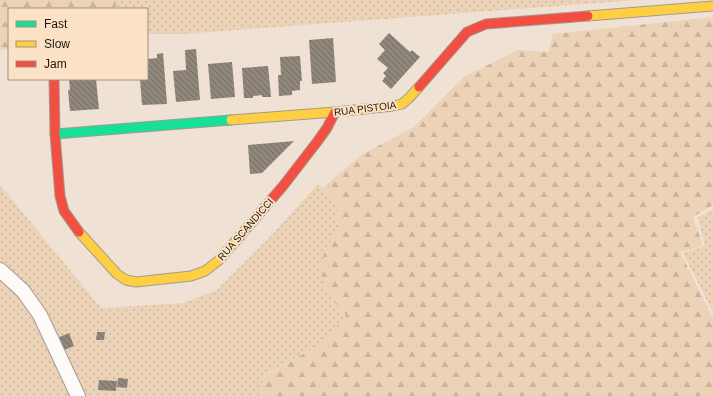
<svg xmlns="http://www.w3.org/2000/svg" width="713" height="396" viewBox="0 0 713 396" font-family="Arial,sans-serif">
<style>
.grass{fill:url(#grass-dots)}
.forest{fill:url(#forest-firs)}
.building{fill:url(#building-back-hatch)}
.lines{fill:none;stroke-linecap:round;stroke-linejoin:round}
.street-casing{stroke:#a49a8f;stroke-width:16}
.fast-casing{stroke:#a49a8f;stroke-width:11}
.slow-casing{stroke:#a49a8f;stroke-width:11}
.jam-casing{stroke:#a49a8f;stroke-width:11}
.street{stroke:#fdfaf8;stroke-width:14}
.fast{stroke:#16e098;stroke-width:9}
.slow{stroke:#ffcf43;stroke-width:9}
.jam{stroke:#f24e42;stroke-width:9}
.labels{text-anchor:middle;stroke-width:4;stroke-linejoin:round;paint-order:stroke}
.street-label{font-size:10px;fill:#1e150b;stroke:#fbe2c7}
</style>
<defs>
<pattern id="grass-dots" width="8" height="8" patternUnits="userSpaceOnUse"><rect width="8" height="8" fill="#ecd3b8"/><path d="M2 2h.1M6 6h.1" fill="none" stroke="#cab49d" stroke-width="1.8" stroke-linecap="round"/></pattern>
<pattern id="forest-firs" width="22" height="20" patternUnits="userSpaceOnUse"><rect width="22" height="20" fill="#ecd3b8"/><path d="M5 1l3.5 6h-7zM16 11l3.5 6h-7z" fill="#cab49d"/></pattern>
<pattern id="building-back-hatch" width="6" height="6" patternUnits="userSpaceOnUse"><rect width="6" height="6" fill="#90877c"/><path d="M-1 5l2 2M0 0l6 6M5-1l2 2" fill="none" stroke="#756d64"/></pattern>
</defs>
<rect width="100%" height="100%" fill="#efe1d3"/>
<!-- grass -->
<path class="grass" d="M117,0H638L184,34H147V9H113L116,6Z
M318,184L323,188L339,205L337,223L334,236L324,253L325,288L335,303L346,315L323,343L264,375L260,396H0V185L101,308L184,303L217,290L270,237Z
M713,209V312L683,253L705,246L698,217Z"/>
<!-- forest -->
<path class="forest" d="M0,0H117L116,6L113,9H9V49L0,50Z
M713,17V205L693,217L703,246L680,252L713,318V396H260L264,376L323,343L346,315L335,303L325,288L321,272L324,253L334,236L337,223L339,205L323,188L361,155L414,127L464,77L518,50L549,52L553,34Z"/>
<!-- building -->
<path class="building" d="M389,33L410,52L412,50L420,57L391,89L382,81L386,76L383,73L388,68L377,59L385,50L379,44Z
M333,38L336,82L312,84L309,40Z
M196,49L200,100L176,102L173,71L186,70L185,50Z
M163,53L167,104L142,105L140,79H147V70H148L147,59L157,58V54Z
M300,56L302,81H300V90L292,91V95L279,96L278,75H281L280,57Z
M232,62L235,97L211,99L208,64Z
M268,66L271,97H262V95L253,96V98H244L242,68Z
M69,79H96L99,109L70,111L68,90H70Z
M294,141L262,173L250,174L248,145Z
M97,332H105L104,340H96Z
M69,333L74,346L62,351L57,338Z
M118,378L128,379L127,388L117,387Z
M99,380L117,381L116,391L98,390Z"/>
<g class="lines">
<defs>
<path id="street" d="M0,270L23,291L40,315L78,396"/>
<path id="fast" d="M55,134L231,120"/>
<path id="slow" d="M588,16L713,6
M231,120L335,112L393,106L402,104L409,98L419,87
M79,232L117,274L126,280L136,282L191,276L205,271L218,261L240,236"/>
<path id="jam" d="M54,79L55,134L60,196L64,211L79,232
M419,87L467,32L486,24L588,16
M240,236L283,186L317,142L327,128L335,112"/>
</defs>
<!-- street casing -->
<use href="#street" class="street-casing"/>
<!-- fast casing -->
<use href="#fast" class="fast-casing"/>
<!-- slow casing -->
<use href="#slow" class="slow-casing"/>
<!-- jam casing -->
<use href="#jam" class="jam-casing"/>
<!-- street -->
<use href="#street" class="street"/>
<!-- fast -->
<use href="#fast" class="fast"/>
<!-- slow -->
<use href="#slow" class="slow"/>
<!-- jam -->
<use href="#jam" class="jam"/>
</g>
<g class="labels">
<!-- street labels -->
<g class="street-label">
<text transform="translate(365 108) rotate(-7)" y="4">RUA PISTOIA</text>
<text transform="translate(245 229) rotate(-49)" y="4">RUA SCANDICCI</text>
</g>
</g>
<!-- legend -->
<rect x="8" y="8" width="140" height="72" fill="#fbe2c7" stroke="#a3907c"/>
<rect x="16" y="21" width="20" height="6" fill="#16e098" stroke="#a3907c"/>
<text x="44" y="28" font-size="12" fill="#1e150b">Fast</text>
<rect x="16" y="41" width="20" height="6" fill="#ffcf43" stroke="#a3907c"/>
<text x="44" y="48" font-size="12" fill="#1e150b">Slow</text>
<rect x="16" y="61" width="20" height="6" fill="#f24e42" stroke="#a3907c"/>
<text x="44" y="68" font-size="12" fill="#1e150b">Jam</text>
</svg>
